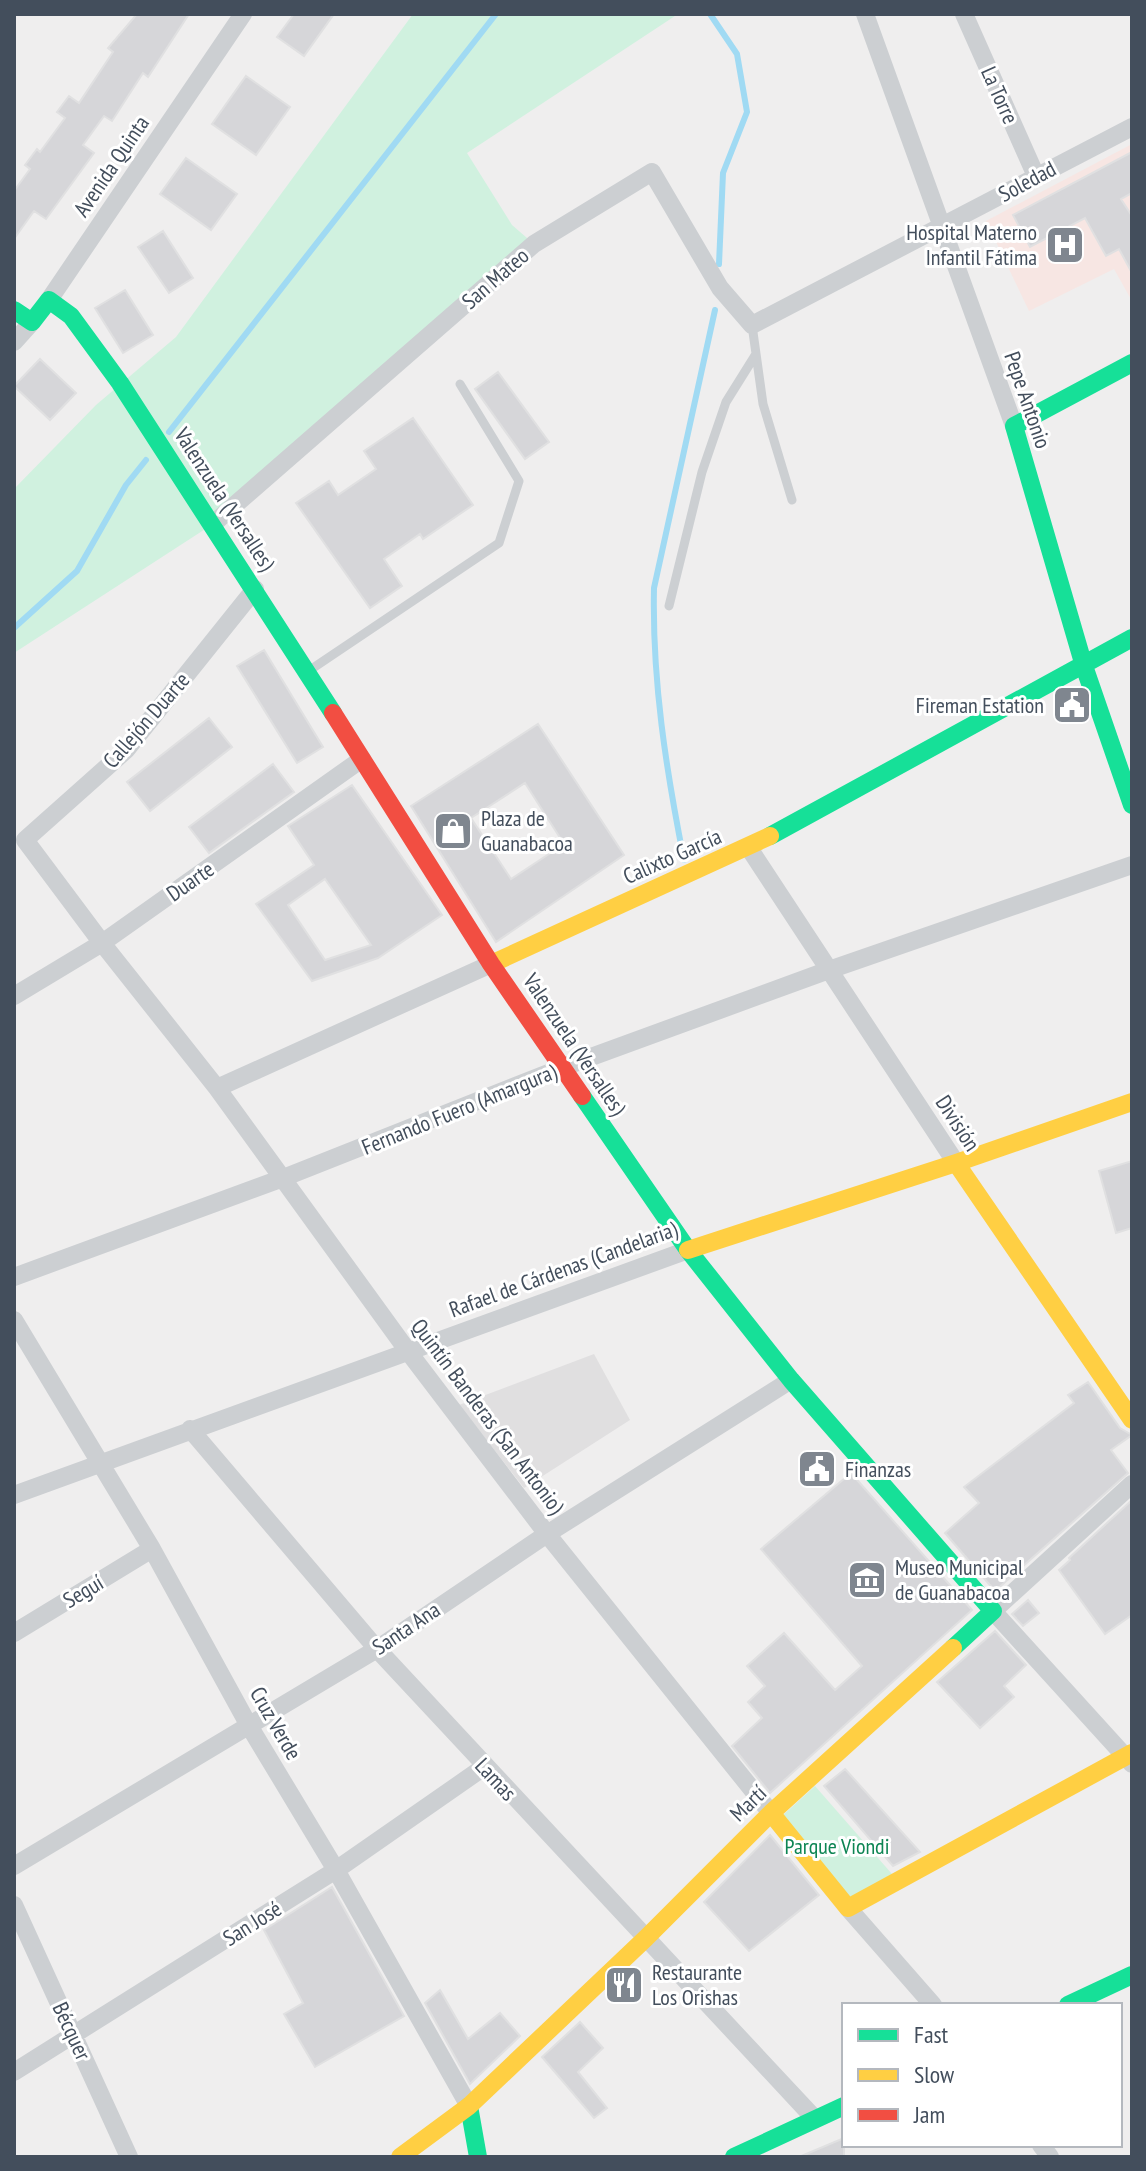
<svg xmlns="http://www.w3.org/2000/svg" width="1146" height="2171" viewBox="0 0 1146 2171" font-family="'PT Sans Narrow',sans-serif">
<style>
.education{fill:#e0dfe0}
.medical{fill:#f7e6e3}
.green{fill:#d0f1df}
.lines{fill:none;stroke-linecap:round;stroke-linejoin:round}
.stream{stroke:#a0daf3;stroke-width:6}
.building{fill:#d6d6d9;stroke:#e0e0e1;stroke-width:2;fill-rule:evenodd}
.lane{stroke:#cccfd2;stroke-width:9}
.street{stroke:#cccfd2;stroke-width:18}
.fast{stroke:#16e098;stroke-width:18}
.slow{stroke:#ffcf43;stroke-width:18}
.jam{stroke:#f24e42;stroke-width:18}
.labels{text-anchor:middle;stroke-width:6;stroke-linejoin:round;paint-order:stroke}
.street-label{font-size:22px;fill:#434e5c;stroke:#fff}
.poi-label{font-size:22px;fill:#434e5c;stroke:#fff;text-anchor:start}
.park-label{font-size:22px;fill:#0d8553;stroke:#fff}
</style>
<rect width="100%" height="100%" fill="#efeeee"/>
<!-- education -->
<path class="education" d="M594,1354L630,1420L524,1488L459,1405Z"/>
<!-- medical -->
<path class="medical" d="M1132,144V301L1114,269L1029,311L986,221Z"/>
<!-- green -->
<path class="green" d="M413,14H678L467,153L512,225L534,244L213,524L14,653V489L96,405L176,337Z
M815,1786L892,1874L851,1898L781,1817Z"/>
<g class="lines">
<!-- stream -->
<path class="stream" d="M710,14L737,54L747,112L723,173L719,264
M169,432L496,14
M14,628L77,571L126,485L146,460
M684,860C666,769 652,680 654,588L715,310"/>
</g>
<!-- building -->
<path class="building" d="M137,14H189L148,77L143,73L112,121L104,116L83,145L94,153L46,219L34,211L14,239V191L30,169L25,165L37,149L40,152L65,118L57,112L69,96L79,103L113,52L108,48Z
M294,14H334L304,56L277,37Z
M246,76L290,107L256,155L212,124Z
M1132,152V193L1121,199L1132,216V273L1119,249L1106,256L1085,218L1030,247L1013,215Z
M186,158L237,194L211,230L160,194Z
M163,231L193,278L169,293L138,247Z
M125,290L153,335L123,353L95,308Z
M40,359L76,393L50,420L14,386Z
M498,372L549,442L525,459L475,389Z
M413,418L473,505L423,539L420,534L384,559L402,586L370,608L296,503L329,481L338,495L376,469L364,451Z
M264,650L323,747L297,763L237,666Z
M209,718L232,747L150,811L127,782Z
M538,724L624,855L496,942L411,806ZM525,783L564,844L511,879L471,818Z
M273,764L294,792L209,853L189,827Z
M352,785L442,915L378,958L312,981L256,904L314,865L288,826ZM325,879L371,945L325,960L288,905Z
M1132,1161V1228L1116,1233L1099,1171Z
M1088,1382L1120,1428L1132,1435L1111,1450L1128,1473L995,1591L945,1533L979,1503L964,1487L1074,1403L1068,1395Z
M851,1473L972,1610L770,1793L732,1746L762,1718L748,1702L765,1686L747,1666L784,1633L835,1690L862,1666L761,1549Z
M1132,1500V1615L1105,1634L1059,1570L1070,1560L1069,1558Z
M1028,1600L1039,1613L1023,1626L1012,1614Z
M995,1631L1026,1665L1004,1686L1014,1697L980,1728L937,1682Z
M845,1769L920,1852L893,1866L824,1786Z
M770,1835L819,1895L749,1951L704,1902Z
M332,1887L404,2016L315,2067L284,2014L303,2003L264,1930Z
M440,1990L468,2039L500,2013L520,2036L470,2084L425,2003Z
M580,2022L603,2048L578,2072L607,2108L594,2118L542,2057Z
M844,2138V2157H799Z"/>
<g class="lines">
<!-- lane -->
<path class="lane" d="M752,325L763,404L792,500
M669,606L702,472L726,402L756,354
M310,670L499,543L519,481L460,384"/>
<!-- street -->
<path class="street" d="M865,14L1014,426
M964,14L1036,176
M49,300L243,14
M14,342L32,322
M213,524L534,244L652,172L720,288L752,325L1132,127
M255,589L126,750L25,840L102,943L217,1088L407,1350L547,1534L771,1813
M749,848L956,1163
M14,996L102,943L362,759
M217,1088L491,964
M14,1277L283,1178L561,1068L829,970L1132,865
M14,1320L152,1549L248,1724L336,1870L469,2106
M190,1429L377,1649L815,2119
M1132,1484L993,1611L1132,1764
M14,1495L688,1250
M14,1633L152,1549
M14,1866L377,1649L547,1534L791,1380
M14,1905L129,2157
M848,1908L933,2005
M14,2072L336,1870L484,1767
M1041,2145L1050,2157"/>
<!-- fast -->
<path class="fast" d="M14,310L32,322L49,300L71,316L120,383L333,713
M1132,363L1014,426L1084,666L1132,805
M770,836L1132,638
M582,1096L688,1250L791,1380L993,1611L953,1648
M1068,2005L1132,1975
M469,2106L478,2157
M734,2157L844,2106"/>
<!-- slow -->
<path class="slow" d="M491,964L770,836
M956,1163L1132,1420
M688,1250L956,1163L1132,1102
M771,1813L848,1908L1132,1753
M400,2157L469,2106L646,1938L771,1813L953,1648"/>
<!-- jam -->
<path class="jam" d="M333,713L491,964L582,1096"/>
</g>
<!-- icons -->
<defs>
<symbol id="hospital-square" viewBox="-11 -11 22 22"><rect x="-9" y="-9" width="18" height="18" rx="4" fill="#7f868f" stroke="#fff"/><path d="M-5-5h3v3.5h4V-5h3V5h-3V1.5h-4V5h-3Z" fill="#fff"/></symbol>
<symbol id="civic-square" viewBox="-11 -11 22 22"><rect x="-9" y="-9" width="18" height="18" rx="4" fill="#7f868f" stroke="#fff"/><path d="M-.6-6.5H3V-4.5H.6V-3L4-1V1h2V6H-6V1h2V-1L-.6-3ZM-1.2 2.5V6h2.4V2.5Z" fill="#fff"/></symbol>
<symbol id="shop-square" viewBox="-11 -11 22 22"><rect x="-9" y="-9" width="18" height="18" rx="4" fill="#7f868f" stroke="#fff"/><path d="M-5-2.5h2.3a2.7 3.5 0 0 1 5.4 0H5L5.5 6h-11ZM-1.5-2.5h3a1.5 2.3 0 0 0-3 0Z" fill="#fff"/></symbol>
<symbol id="museum-square" viewBox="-11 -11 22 22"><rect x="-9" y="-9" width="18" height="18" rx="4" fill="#7f868f" stroke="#fff"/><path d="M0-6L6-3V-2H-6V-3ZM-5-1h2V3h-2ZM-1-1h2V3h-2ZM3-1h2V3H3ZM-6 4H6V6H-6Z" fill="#fff"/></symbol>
<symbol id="restaurant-square" viewBox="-11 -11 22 22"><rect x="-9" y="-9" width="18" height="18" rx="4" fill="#7f868f" stroke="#fff"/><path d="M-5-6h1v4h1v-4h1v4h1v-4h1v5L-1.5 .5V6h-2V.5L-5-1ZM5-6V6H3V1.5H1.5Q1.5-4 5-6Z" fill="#fff"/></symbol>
</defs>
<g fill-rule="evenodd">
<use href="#hospital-square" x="1043" y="223" width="44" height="44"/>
<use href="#civic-square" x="1050" y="683" width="44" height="44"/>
<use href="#shop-square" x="431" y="809" width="44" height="44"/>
<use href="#civic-square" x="795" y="1447" width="44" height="44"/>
<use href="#museum-square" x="845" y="1558" width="44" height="44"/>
<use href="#restaurant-square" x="602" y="1963" width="44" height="44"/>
</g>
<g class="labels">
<!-- street labels -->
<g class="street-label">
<text transform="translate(1000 95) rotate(66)" y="8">La Torre</text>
<text transform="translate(111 166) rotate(-56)" y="8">Avenida Quinta</text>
<text transform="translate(1027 181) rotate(-28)" y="8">Soledad</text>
<text transform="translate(495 278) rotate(-41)" y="8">San Mateo</text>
<text transform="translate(1028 400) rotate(71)" y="8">Pepe Antonio</text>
<text transform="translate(225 499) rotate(57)" y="8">Valenzuela (Versalles)</text>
<text transform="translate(146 720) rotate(-49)" y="8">Callejón Duarte</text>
<text transform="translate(672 856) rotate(-24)" y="8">Calixto García</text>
<text transform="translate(190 881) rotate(-35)" y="8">Duarte</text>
<text transform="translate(575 1044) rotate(56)" y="8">Valenzuela (Versalles)</text>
<text transform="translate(459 1109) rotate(-22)" y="8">Fernando Fuero (Amargura)</text>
<text transform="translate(958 1123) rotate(57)" y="8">División</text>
<text transform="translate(563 1269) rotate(-20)" y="8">Rafael de Cárdenas (Candelaria)</text>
<text transform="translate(488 1416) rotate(53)" y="8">Quintín Banderas (San Antonio)</text>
<text transform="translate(83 1591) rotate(-31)" y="8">Seguí</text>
<text transform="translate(406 1628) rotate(-34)" y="8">Santa Ana</text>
<text transform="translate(276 1723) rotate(60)" y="8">Cruz Verde</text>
<text transform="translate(496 1779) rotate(47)" y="8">Lamas</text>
<text transform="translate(748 1803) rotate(-44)" y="8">Martí</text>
<text transform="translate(252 1923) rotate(-32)" y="8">San José</text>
<text transform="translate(72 2031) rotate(65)" y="8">Bécquer</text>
</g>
<!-- poi labels -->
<g class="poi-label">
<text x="1037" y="240" text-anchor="end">Hospital Materno<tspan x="1037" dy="25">Infantil Fátima</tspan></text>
<text x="1044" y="713" text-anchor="end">Fireman Estation</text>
<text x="481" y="826">Plaza de<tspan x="481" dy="25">Guanabacoa</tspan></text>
<text x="845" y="1477">Finanzas</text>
<text x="895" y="1575">Museo Municipal<tspan x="895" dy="25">de Guanabacoa</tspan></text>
<text x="652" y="1980">Restaurante<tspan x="652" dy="25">Los Orishas</tspan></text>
</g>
<!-- park labels -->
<g class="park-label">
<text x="837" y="1854">Parque Viondi</text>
</g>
</g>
<!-- border -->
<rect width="1146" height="2171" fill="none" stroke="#434e5c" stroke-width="32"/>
<!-- legend -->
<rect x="842" y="2003" width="280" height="144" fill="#ffffff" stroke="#b4b8be" stroke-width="2"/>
<rect x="858" y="2029" width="40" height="12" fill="#16e098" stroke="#b4b8be" stroke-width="2"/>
<text x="914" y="2043" font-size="24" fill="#434e5c">Fast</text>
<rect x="858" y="2069" width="40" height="12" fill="#ffcf43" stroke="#b4b8be" stroke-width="2"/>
<text x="914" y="2083" font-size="24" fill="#434e5c">Slow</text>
<rect x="858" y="2109" width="40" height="12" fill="#f24e42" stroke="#b4b8be" stroke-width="2"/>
<text x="914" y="2123" font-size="24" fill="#434e5c">Jam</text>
</svg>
